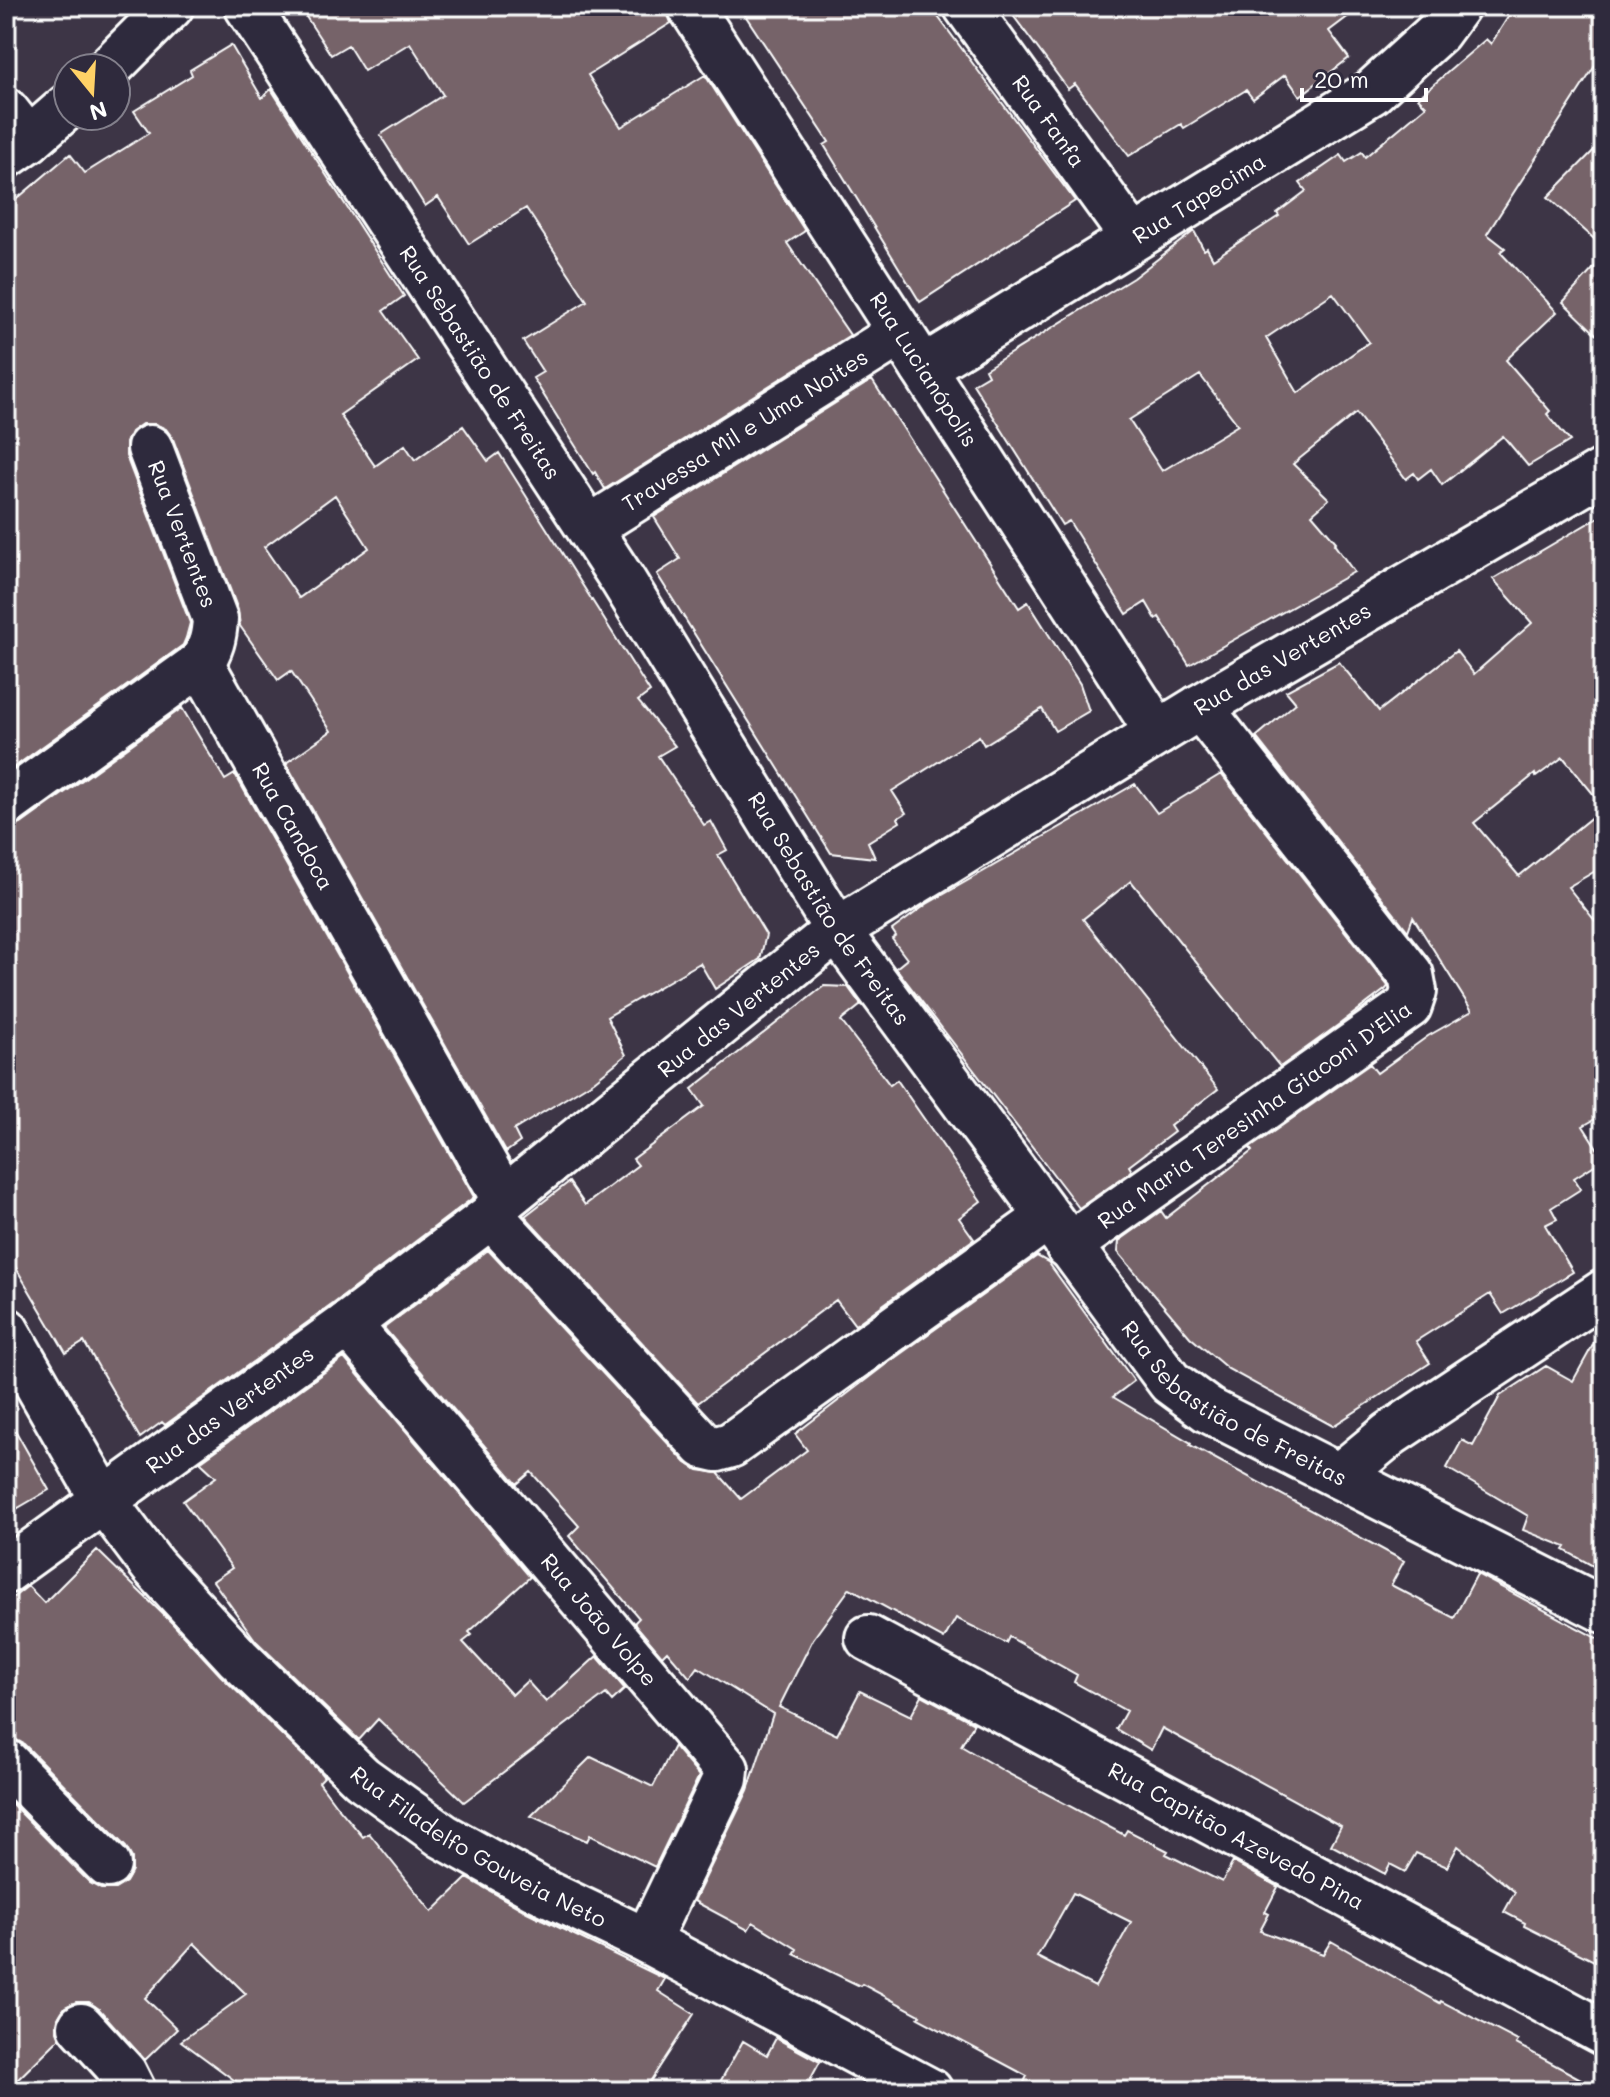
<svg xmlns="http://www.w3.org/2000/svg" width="1610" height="2097" viewBox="0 0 1610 2097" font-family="Mali,sans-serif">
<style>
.building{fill:#766369;stroke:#fff;stroke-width:2;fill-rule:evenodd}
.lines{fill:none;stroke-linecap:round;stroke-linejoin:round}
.minor-casing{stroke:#fff;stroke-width:50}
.minor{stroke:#2f2a3d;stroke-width:44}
.labels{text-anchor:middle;stroke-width:7;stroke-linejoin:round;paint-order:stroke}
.street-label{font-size:22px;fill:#fff;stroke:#2f2a3d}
</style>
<rect width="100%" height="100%" fill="#3d3546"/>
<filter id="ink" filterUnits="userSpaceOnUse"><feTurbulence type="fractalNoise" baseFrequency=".0125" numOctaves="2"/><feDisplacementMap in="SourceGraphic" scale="16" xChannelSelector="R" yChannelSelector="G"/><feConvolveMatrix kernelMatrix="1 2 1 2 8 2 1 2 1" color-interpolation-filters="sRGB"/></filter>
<g filter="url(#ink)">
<!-- building -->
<path class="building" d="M299,6H665L671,23L588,75L621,127L705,75L805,231L787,243L850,335L605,489L595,472L593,474L533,378L543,372L523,341L587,301L526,208L469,244L438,197L425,206L380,135L443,95L410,43L364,71L348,45L331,55Z
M739,6H930L1075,201L920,302L824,145L829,142Z
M1006,6H1362L1329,31L1349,58L1300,96L1285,75L1253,99L1246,90L1184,128L1181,124L1129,156L1075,84L1068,89Z
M1515,6H1604V52L1487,234L1505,248L1500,252L1557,312L1506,360L1550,411L1547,414L1570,441L1528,466L1503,436L1442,485L1431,469L1418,479L1414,473L1406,479L1356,413L1293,464L1329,499L1312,514L1336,542L1334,544L1354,572L1189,665L1159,617L1156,619L1146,602L1127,614L1069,521L1062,525L973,384L988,375L985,369L1133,278L1194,231L1204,250L1207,248L1213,259L1279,216L1277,213L1306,191L1300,183L1341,155L1346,162L1362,152L1365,157L1426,106L1418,98L1486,39L1491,44ZM1333,293L1369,342L1298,393L1266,338ZM1200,375L1238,425L1162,471L1129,420Z
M231,45L262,98L271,89L404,296L383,311L418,360L340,415L375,466L405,445L415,460L463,426L488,461L499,453L650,692L638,701L675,746L658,756L704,825L711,821L727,850L718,855L766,935L760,959L715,989L700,963L607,1017L626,1055L594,1081L514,1130L520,1142L506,1152L286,763L331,731L291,671L278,680L240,626L238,610L173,439L166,429L155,424H142L131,432L126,443V456L190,623L186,638L183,645L6,773V208L70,154L85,173L149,133L134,111L192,75L190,70ZM335,495L369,548L299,598L264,547Z
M1604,140V248L1548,197Z
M1604,257V342L1563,302Z
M872,380L1019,608L1028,602L1080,684L1089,711L1055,731L1042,709L984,745L979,736L892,791L906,813L898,818L900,822L868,842L875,858L831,853L657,574L680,559L654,517Z
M1604,514V866L1568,887L1604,932V1114L1583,1126L1604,1159L1574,1178L1581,1189L1551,1208L1557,1219L1545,1225L1573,1272L1503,1314L1490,1294L1416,1341L1430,1363L1333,1426L1228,1369L1190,1337L1118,1252L1119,1241L1161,1211L1166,1218L1252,1151L1250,1148L1370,1064L1377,1073L1428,1036L1472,1011L1413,917L1408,931L1256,737L1296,703L1286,691L1339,662L1379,711L1456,651L1474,674L1532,623L1493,579ZM1563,757L1604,807L1519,876L1474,823L1535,774L1536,777Z
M182,708L225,780L235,774L474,1197L333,1304L165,1425L162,1422L140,1438L84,1342L66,1353L6,1251V829L21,824Z
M1221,774L1388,986L1386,989L1341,1023L1280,1067L1131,881L1083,919L1218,1089L1170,1126L1174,1132L1129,1166L1132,1171L1079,1208L896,968L907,959L892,939L896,936L892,930L927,904L1135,784L1157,813Z
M824,986L848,987L861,1005L841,1021L890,1085L897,1080L981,1201L959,1218L974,1239L855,1325L836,1300L698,1403L525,1216L569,1182L585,1205L638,1165L633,1159L704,1106L692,1089Z
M488,1250L686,1463L698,1470L718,1473L741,1499L807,1450L795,1434L885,1365L1037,1256L1048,1262L1134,1381L1113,1397L1191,1443L1190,1445L1404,1561L1391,1585L1454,1618L1477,1574L1604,1642V1966L1524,1926L1525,1923L1504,1912L1515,1892L1458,1846L1447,1867L1416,1853L1405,1872L1390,1864L1385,1874L1331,1845L1341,1826L1162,1728L1151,1750L1116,1729L1126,1711L1074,1682L1077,1675L1009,1637L1006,1643L956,1618L944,1639L850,1588L813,1639L779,1707L837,1735L860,1691L911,1716L922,1695L974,1723L961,1746L1009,1774L1124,1835L1127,1830L1168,1851L1166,1854L1222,1882L1233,1862L1278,1887L1265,1912L1269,1914L1260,1931L1323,1954L1331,1941L1440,2003L1441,2001L1518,2041L1516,2044L1603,2091H1020L1027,2076L918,2018L920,2015L862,1984L860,1986L794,1954L797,1949L753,1922L748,1930L694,1901L748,1790L773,1714L698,1667L690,1678L667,1651L662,1656L634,1623L639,1618L569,1536L579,1526L531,1472L517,1484L384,1328ZM1073,1893L1131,1922L1095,1987L1037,1957Z
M1604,1325V1572L1564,1550L1566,1547L1523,1530L1528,1516L1447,1468L1462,1440L1473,1446L1500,1396L1546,1366L1573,1381Z
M344,1358L530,1577L469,1632L472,1635L463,1642L512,1695L527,1681L546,1702L597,1656L625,1689L612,1701L606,1694L464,1802L378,1719L359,1740L256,1641L213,1581L232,1568L183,1501L216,1477L200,1462Z
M6,1414L49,1490L6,1515Z
M97,1550L172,1623L221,1676L318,1770L324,1777L319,1782L336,1805L363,1837L369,1833L432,1912L467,1878L527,1912L665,1979L658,1991L694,2014L644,2091H249L181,2041L246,1994L194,1943L145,1998L177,2029L145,2060L99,2009L89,2002H76L65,2007L58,2018L57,2031L60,2038L6,2091V1798L90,1883L101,1889H115L126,1882L132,1871V1858L126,1847L24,1744L13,1738H6V1603L28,1586L44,1603Z
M674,1746L699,1776L655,1867L590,1835L587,1841L531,1816L591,1757L653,1787Z
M776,2038L820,2062L804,2091H715L743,2041L767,2055Z"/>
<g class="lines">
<defs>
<g id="minor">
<path id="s1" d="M247,6L622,579L837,930L1170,1382L1208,1410L1604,1610"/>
<path id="s2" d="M690,6L1158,733"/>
<path id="s3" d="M966,6L1133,238"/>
<path d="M109,68L171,6"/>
<path d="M6,111L29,140"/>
<path d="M6,156L29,140L68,106"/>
<path id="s4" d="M923,368L1372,92L1438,32L1457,6"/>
<path id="s5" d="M150,448L215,619C214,637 211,649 201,663"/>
<path id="s6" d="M589,528L900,333"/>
<path id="s7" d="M6,804L201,663L504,1199"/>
<path d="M491,1216L704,1446L717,1449L731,1445L1047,1218"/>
<path id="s8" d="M1068,1246L1409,1006L1414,991L1411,975L1200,707"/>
<path id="s9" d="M348,1324L726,1769L725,1779L647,1941"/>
<path id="s10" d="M6,1330L104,1501L153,1566L238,1658L362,1778L443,1836L538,1889L647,1941L930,2091"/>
<path d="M1339,1476L1390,1434L1604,1292"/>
<path id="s11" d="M6,1571L348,1324L491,1216L504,1199L837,930L1200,707L1604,471"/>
<path id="s12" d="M868,1638L1604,2033"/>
<path d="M6,1762L108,1865"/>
<path d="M81,2026L124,2073L133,2091"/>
</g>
</defs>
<!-- minor casing -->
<use href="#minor" class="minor-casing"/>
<!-- minor -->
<use href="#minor" class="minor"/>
</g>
</g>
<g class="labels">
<!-- street labels -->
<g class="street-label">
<text dy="8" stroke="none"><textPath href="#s3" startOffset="142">Rua Fanfa</textPath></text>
<text dy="8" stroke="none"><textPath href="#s4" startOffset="324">Rua Tapecima</textPath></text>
<text dy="8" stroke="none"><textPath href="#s1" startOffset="426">Rua Sebastião de Freitas</textPath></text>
<text dy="8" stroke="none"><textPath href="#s2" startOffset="432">Rua Lucianópolis</textPath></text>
<text dy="8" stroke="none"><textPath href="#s6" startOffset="184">Travessa Mil e Uma Noites</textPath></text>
<text dy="8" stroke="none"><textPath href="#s5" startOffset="92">Rua Vertentes</textPath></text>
<text dy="8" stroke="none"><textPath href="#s11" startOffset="1572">Rua das Vertentes</textPath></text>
<text dy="8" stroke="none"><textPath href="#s7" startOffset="428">Rua Candoca</textPath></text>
<text dy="8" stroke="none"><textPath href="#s1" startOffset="1074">Rua Sebastião de Freitas</textPath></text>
<text dy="8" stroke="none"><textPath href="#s11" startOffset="924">Rua das Vertentes</textPath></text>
<text dy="8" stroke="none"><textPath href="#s8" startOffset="228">Rua Maria Teresinha Giaconi D'Elia</textPath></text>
<text dy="8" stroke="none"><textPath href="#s1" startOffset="1722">Rua Sebastião de Freitas</textPath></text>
<text dy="8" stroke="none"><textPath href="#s11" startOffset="276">Rua das Vertentes</textPath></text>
<text dy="8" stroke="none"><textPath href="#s9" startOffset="388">Rua João Volpe</textPath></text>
<text dy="8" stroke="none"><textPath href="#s12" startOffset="418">Rua Capitão Azevedo Pina</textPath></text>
<text dy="8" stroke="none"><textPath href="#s10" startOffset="712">Rua Filadelfo Gouveia Neto</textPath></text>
</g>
</g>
<!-- margin -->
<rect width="1610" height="2097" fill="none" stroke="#2f2a3d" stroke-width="32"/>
<rect x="16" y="16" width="1578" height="2065" fill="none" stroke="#fff" stroke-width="3" filter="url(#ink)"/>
<!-- north arrow -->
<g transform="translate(92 92) rotate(162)"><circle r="38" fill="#2f2a3d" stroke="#827f8b" stroke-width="2"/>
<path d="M0-6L14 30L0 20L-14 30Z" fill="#ffd166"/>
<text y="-12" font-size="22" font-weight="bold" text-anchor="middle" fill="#ffffff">N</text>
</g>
<!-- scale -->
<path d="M1302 88v12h124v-12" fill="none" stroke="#ffffff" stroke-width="4"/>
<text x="1314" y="88" font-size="24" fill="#ffffff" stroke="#2f2a3d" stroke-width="6" paint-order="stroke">20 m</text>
</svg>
